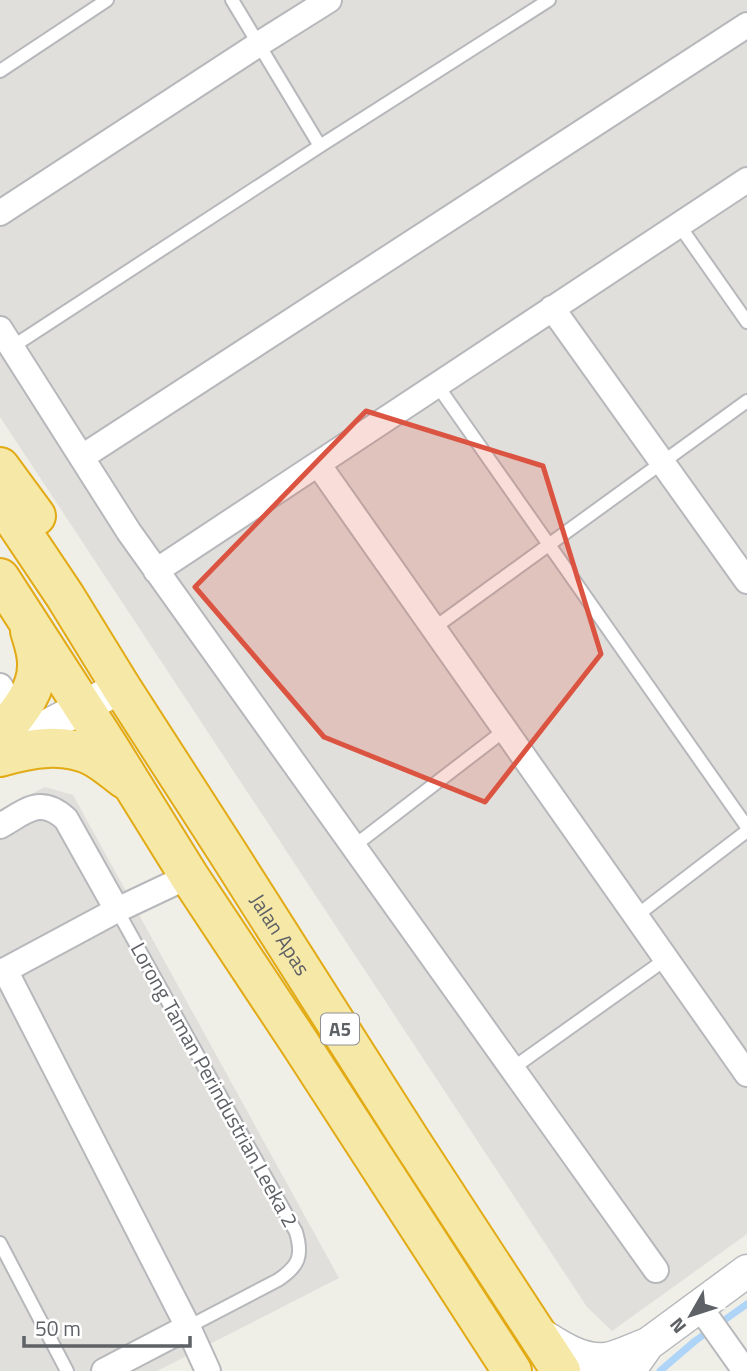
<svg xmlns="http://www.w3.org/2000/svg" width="747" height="1371" viewBox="0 0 747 1371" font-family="'Titillium Web',sans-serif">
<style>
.industrial{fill:#e1dfdb}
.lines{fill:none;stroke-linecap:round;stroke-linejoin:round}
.stream{stroke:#aed4f8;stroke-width:7}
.service-casing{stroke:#b7b8bc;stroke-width:16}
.minor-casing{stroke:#b7b8bc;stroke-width:28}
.tertiary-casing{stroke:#b7b8bc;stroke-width:35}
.trunk-casing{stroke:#e2aa14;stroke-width:42}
.service{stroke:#fff;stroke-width:12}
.minor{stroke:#fff;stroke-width:24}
.tertiary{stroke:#fff;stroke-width:32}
.trunk{stroke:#f6e8a6;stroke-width:38}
.marked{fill:#db5441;fill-opacity:0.2;stroke:#db5441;stroke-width:5;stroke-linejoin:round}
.labels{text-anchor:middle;stroke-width:5;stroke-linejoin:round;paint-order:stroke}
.shield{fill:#fff;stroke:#8e9094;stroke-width:2}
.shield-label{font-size:19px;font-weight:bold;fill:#5e6166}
.street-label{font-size:21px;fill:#5e6166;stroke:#fff}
</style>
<rect width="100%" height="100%" fill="#efeee7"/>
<!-- industrial -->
<path class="industrial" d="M0,0H747V1234L612,1331L587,1307L0,417Z
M45,787L73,795L339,1278L157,1371H0V811Z"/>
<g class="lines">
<!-- stream -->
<path class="stream" d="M660,1371L695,1341L747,1304"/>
<defs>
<path id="service" d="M232,0L320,146
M0,71L107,0
M679,225L747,322
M12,347L320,146L549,0
M437,385L747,827
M434,628L747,401
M354,846L505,730
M117,910L296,1232C303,1256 299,1266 278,1280L188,1327
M636,916L747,831
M513,1068L666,959
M0,1243L67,1371"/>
<path id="minor" d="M0,213L259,44L329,0
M552,308L747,581
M0,329L129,532L656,1270
M82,457L747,25
M318,464L747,1074
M156,571L747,180
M0,686L18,713
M0,826C25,812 40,795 66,819L117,910
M5,970L188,1327L208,1371
M0,973L117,910L189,876
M699,1306L745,1371
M104,1371L188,1327"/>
<path id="tertiary" d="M5,748L121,687
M534,1330C554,1343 580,1362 606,1359C619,1357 636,1348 648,1344
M629,1371L648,1344L747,1271"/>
<g id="trunk">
<path d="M0,467L36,516"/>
<path id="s1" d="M0,499L65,596L121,687L226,850L409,1138L561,1371"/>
<path d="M0,578L109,747L189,876L299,1042L512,1371"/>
<path d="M0,735C17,714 38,692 37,663C37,652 33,641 30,631"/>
<path d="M0,757C31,748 64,742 94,757C105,763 115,772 126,780"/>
</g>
</defs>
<!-- service casing -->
<use href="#service" class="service-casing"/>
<!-- minor casing -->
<use href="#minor" class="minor-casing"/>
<!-- tertiary casing -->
<use href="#tertiary" class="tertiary-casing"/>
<!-- trunk casing -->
<use href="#trunk" class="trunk-casing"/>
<!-- service -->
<use href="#service" class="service"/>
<!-- minor -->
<use href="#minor" class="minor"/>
<!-- tertiary -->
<use href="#tertiary" class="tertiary"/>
<!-- trunk -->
<use href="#trunk" class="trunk"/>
</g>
<!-- marked area -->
<path class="marked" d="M366,411L543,466L601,654L485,802L324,737L195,587Z"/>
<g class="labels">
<!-- shield labels -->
<rect class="shield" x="321" y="1013.5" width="38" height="31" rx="5"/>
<g class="shield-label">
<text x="340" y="1036">A5</text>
</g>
<!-- street labels -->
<g class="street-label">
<text dy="7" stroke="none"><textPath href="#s1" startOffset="518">Jalan Apas</textPath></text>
<text transform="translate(214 1085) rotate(61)" y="7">Lorong Taman Perindustrian Leeka 2</text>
</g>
</g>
<!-- north arrow -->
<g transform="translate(691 1315) rotate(231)" stroke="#ffffff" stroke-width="5" paint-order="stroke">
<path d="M0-5L12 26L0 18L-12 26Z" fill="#5e6166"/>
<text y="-10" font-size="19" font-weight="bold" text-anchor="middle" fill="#5e6166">N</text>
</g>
<!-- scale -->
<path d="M24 1336v10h166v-10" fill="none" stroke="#5e6166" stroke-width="3.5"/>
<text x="35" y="1336" font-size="21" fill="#5e6166" stroke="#ffffff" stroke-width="5" paint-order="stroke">50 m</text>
</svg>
